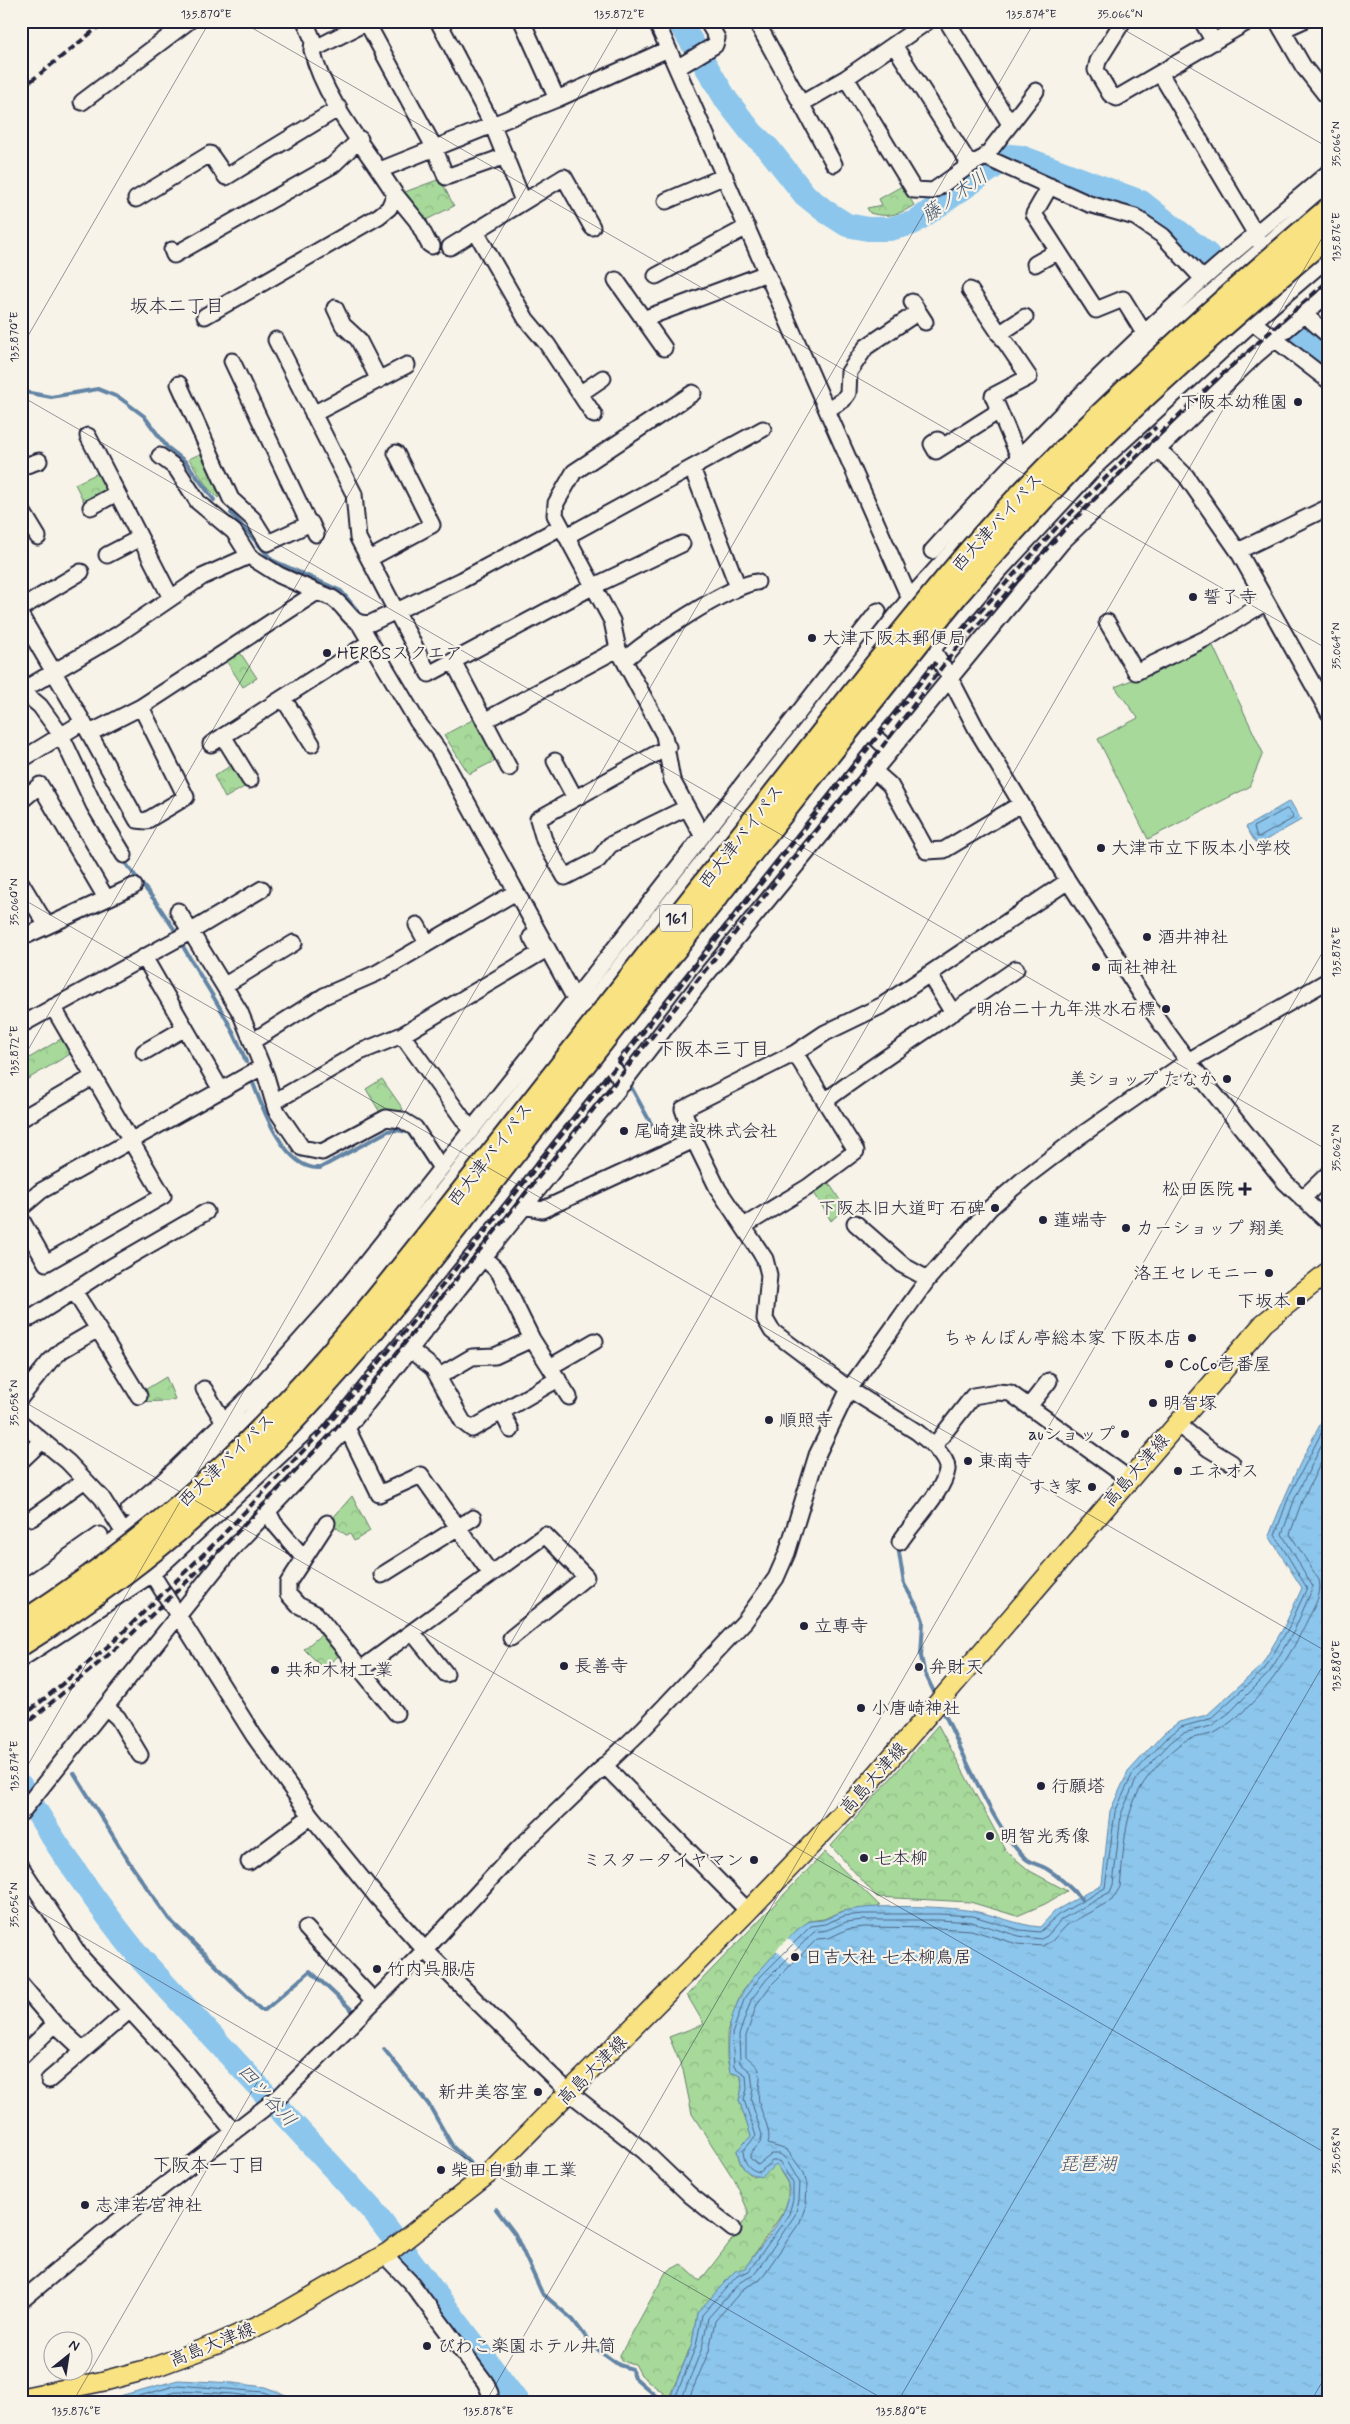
<svg xmlns="http://www.w3.org/2000/svg" width="1350" height="2424" viewBox="0 0 1350 2424" font-family="Mynerve,'Klee One',sans-serif">
<style>
.green{fill:#a7d99a;stroke:#647e6a}
.park{fill:url(#park-crowns);stroke:#647e6a}
.water{fill:url(#water-ripples);stroke:#6284a5}
.pier{fill:#f7f3e8}
.lines{fill:none;stroke-linecap:round;stroke-linejoin:round}
.shore{stroke:#4c6482;stroke-width:1}
.stream{stroke:#6284a5;stroke-width:4}
.river{stroke:#8cc6ec;stroke-width:24}
.minor-casing{stroke:#22223b;stroke-width:19}
.major-casing{stroke:#22223b;stroke-width:22}
.minor{stroke:#f7f3e8;stroke-width:15}
.major{stroke:#f8e281;stroke-width:19}
.rail{stroke:#22223b;stroke-width:4;stroke-dasharray:8 4;stroke-linecap:butt}
.highway-bridge-casing{stroke:#22223b;stroke-width:25;stroke-linecap:butt}
.highway-bridge{stroke:#f8e281;stroke-width:21}
.ticks{fill:none;stroke:#22223b;stroke-width:1;stroke-opacity:0.45}
.poi-dot{fill:#22223b;stroke:#f7f3e8;stroke-width:2}
.labels{text-anchor:middle;stroke-width:4.5;stroke-linejoin:round;paint-order:stroke}
.shield{fill:#f7f3e8;stroke:#62616f;stroke-width:1}
.shield-label{font-size:16px;font-weight:bold;fill:#22223b}
.poi-label{font-size:18px;fill:#22223b;stroke:#f7f3e8;text-anchor:start}
.street-label{font-size:18px;fill:#22223b;stroke:#f7f3e8}
.water-label{font-size:19px;font-style:italic;fill:#425370;stroke:#f7f3e8}
.neighbourhood-label{font-size:19px;fill:#22223b;stroke:#f7f3e8}
.neatline{fill:none;stroke:#22223b;stroke-width:2}
.ticks-label{font-size:12px;text-anchor:middle;fill:#22223b}
</style>
<defs>
<pattern id="park-crowns" width="20" height="18" patternUnits="userSpaceOnUse" patternTransform="scale(1.25)"><rect width="20" height="18" fill="#a7d99a"/><path d="M2 6a3 3 0 1 1 6 0M12 15a3 3 0 1 1 6 0" fill="none" stroke="#8fba86"/></pattern>
<pattern id="water-ripples" width="26" height="14" patternUnits="userSpaceOnUse" patternTransform="scale(1.25)"><rect width="26" height="14" fill="#8cc6ec"/><path d="M2 4q2-2 4 0t4 0M15 11q2-2 4 0t4 0" fill="none" stroke="#78aacb"/></pattern>
</defs>
<rect width="100%" height="100%" fill="#f7f3e8"/>
<filter id="ink" filterUnits="userSpaceOnUse"><feTurbulence type="fractalNoise" baseFrequency=".02" numOctaves="2"/><feDisplacementMap in="SourceGraphic" scale="10" xChannelSelector="R" yChannelSelector="G"/><feConvolveMatrix kernelMatrix="1 2 1 2 8 2 1 2 1" color-interpolation-filters="sRGB"/></filter>
<g filter="url(#ink)">
<!-- green -->
<path class="green" d="M1213,646L1263,753L1249,787L1148,839L1098,739L1138,718L1115,687Z"/>
<!-- park -->
<path class="park" d="M440,179L454,206L424,221L402,193Z
M902,186L914,205C900,215 886,218 870,213L867,208L882,205L879,199Z
M204,452L221,487L218,498L208,488L189,459Z
M100,472L107,486L104,494L85,504L75,484Z
M239,651L257,678L243,687L225,659Z
M474,719L496,760L469,774L444,735Z
M232,765L246,786L225,798L214,776Z
M64,1037L72,1053L21,1083V1063Z
M382,1079L403,1109L397,1113L381,1114L366,1089Z
M827,1180L845,1208L831,1221L813,1191Z
M166,1377L175,1399L168,1401L135,1402L143,1391Z
M352,1496L370,1531L354,1541L350,1534L346,1535L332,1524V1519Z
M322,1634L341,1654L323,1668L304,1649Z
M938,1725L1006,1851L1030,1871L1067,1891L1045,1904L1017,1916L970,1902L877,1897L831,1846Z
M825,1852L882,1908L843,1911L824,1919L809,1921L757,1973L740,1995L727,2033V2058L730,2072L741,2076L742,2088L739,2100L751,2136L737,2150C739,2163 742,2169 753,2176L776,2164L788,2184V2199L784,2211L745,2268L697,2313L692,2344L669,2398L641,2375L635,2364L621,2361L620,2355L666,2272L681,2264L700,2281L737,2233L749,2213L735,2181L692,2114L683,2070L669,2037L704,2024L687,1995Z"/>
<!-- water -->
<path class="water" d="M1290,801L1301,820L1257,845L1246,827Z
M1329,1409V2403H668L692,2344L697,2313L735,2271L745,2268C758,2248 796,2209 788,2184C786,2177 779,2170 776,2164L762,2177C745,2174 740,2166 737,2150L751,2136L739,2100L742,2088L741,2076L730,2072C722,2033 734,1996 762,1968C776,1953 791,1932 808,1922C812,1920 818,1921 823,1920C830,1918 837,1913 844,1911C873,1904 943,1906 973,1911C996,1915 1017,1925 1040,1927L1055,1911L1102,1884L1110,1811L1128,1772L1164,1733L1179,1722L1207,1715L1261,1666L1284,1627L1302,1588L1269,1536C1286,1492 1305,1450 1329,1409Z
M178,2380L233,2383L265,2387L307,2403H94Z"/>
<!-- pier -->
<path class="pier" d="M788,1938L802,1952L791,1964L776,1950Z"/>
<g class="lines">
<!-- shore -->
<path class="shore" d="M1287,809L1293,816L1292,819L1260,837H1257L1254,827Z
M115,2403L178,2385L263,2392L292,2403
M141,2403L179,2391L233,2394L262,2398L274,2403
M166,2403L180,2399L240,2403
M673,2403L696,2346L702,2315L737,2276L749,2271L789,2214L793,2199V2183L779,2161H772L760,2172C748,2170 744,2162 743,2151L756,2136L744,2100L747,2089L746,2075L734,2067L732,2034L745,1997L761,1976L811,1926L825,1924L844,1916L863,1914H939L973,1916L1020,1930L1040,1932L1058,1915L1105,1888L1115,1812L1132,1775L1168,1737L1181,1727L1210,1719L1264,1670L1288,1629L1307,1588L1275,1535L1289,1496L1329,1418
M680,2403L702,2348L708,2318L740,2282L754,2275L795,2215L799,2200L800,2183L786,2159L780,2154H772L758,2165L750,2158V2154L760,2143L762,2135L751,2100L753,2089L751,2072L740,2063L739,2035L751,2000L766,1980L814,1932L827,1930L846,1922L863,1920H939L972,1922L1019,1936L1041,1939L1047,1936L1062,1919L1110,1892L1113,1885L1121,1814L1137,1778L1171,1742L1183,1733L1211,1726L1229,1713L1269,1673L1294,1631L1313,1587L1282,1534L1295,1498L1329,1431
M687,2403L709,2351L715,2321L744,2288L760,2280L800,2222L806,2205L807,2184L804,2173L787,2150L768,2144C772,2129 762,2117 759,2102C757,2092 762,2081 759,2070C756,2063 750,2061 746,2056V2036L757,2004L771,1985L817,1939L829,1938L848,1929L864,1927L938,1928L971,1930L1017,1944L1042,1946L1052,1941L1067,1925L1112,1900L1120,1887C1124,1852 1123,1815 1143,1784C1150,1773 1176,1743 1189,1739C1198,1736 1209,1736 1218,1731C1258,1705 1286,1665 1306,1623C1312,1610 1323,1595 1319,1580L1290,1534L1302,1501L1329,1446"/>
<!-- stream -->
<path class="stream" d="M21,395L25,392L51,397L98,389L120,398L144,416L167,447L186,462L214,500
M231,513L272,560L341,591L357,610
M122,859L156,902L174,929
M184,948C206,987 231,1020 246,1062
M253,1083C263,1110 286,1171 320,1168L388,1131L396,1130L408,1132L430,1165
M630,1085L654,1129L670,1139
M752,1252L760,1268
M759,1319V1324L767,1334
M898,1546L904,1584L920,1612L923,1621L921,1656L924,1671L933,1690
M944,1713C963,1752 995,1831 1026,1859C1032,1864 1041,1865 1047,1869C1060,1877 1071,1888 1081,1899
M74,1773L131,1865L169,1919L261,2010H265L310,1971L353,2011
M384,2049L429,2105L453,2147L478,2171
M496,2209L515,2234L542,2293L573,2320L589,2341L602,2353L619,2365L632,2369L633,2376L664,2403"/>
<!-- river -->
<path class="river" d="M679,21L727,101L752,133L768,148L805,195L825,211L847,225L868,229H889L913,223L1010,156L1021,157L1141,202L1208,255
M1295,331L1329,360
M21,1786C57,1847 97,1905 142,1960L373,2211L518,2403"/>
<defs>
<path id="minor" d="M305,21L313,40L312,50L367,22
M366,21L434,147L446,177L506,156
M438,21L492,124L523,201
M522,21L557,99
M656,21L913,606
M756,21L834,164
M947,21L1010,124
M1123,21L1098,61L1096,70L1110,94L1117,98L1249,21
M1202,21L1214,42
M1277,21L1303,66L1329,99
M1282,30L1302,21
M894,45L970,165
M677,68L715,45L717,38L707,21
M1160,73L1261,243
M846,78L914,190L933,191L970,165L985,157L1036,91
M82,102L189,21
M801,104L846,78L928,21
M985,157L1089,204L1135,217L1163,236L1203,279
M380,170L557,99L668,49
M1050,186L1034,214L1096,310L1123,299L1144,333
M395,194L417,221L429,244L432,246
M136,199L210,154L226,177L339,108
M666,201L725,176
M476,232L526,319L547,344L594,415
M450,247L564,177L592,227
M172,250L174,255L333,165L360,139
M1035,264L1058,251
M656,276L747,227
M616,280L664,348
M970,290L1029,377L993,396L1019,457
M912,302L925,322
M335,308L343,325L358,339L379,380
M1304,314L1329,336
M205,316L379,216L389,208L395,194C368,151 324,100 312,50
M1245,316L1329,381
M643,319L767,273
M999,334L1025,317
M276,340L354,494L358,538L429,674L594,586L682,544
M232,361L309,524
M179,384L231,499L253,519L268,543L311,523L316,534
M581,393L603,378
M693,393L574,472L556,503L555,515L612,621L618,649L664,735L672,780L702,835
M827,410L843,400L848,393L849,372L866,347L918,312
M313,414L407,365
M88,436L171,598
M938,440L932,444L936,451L999,411
M1157,448L1186,476L1238,551L1329,713
M160,456L176,468L198,502L234,532L249,556L279,575L317,592
M21,467L39,461
M692,468L738,587
M91,507L117,493
M21,509L38,537
M567,536L763,429
M932,551C1017,457 1107,365 1202,280C1243,243 1287,208 1329,172
M1238,551L1329,507
M107,555L140,538
M369,559L432,525L396,453
M21,608L81,572
M21,616L83,722
M1107,622L1136,672L1209,637L1266,602
M359,623L417,721L439,751L575,999
M929,643L950,678L977,730L1068,881L1152,1011L1188,1061L1285,1182L1329,1223
M625,660C642,642 734,583 757,582
M453,661L509,768
M21,690L40,706L61,735L94,805L124,855
M21,691L117,635L202,577L249,556
M283,698L312,744
M484,721L618,649
M862,725L890,751
M90,733L141,707L317,592C322,594 328,596 332,598C348,607 350,627 371,623L462,580L561,527
M223,736L250,780
M211,744L370,642
M668,747L538,819L544,840L565,877L598,860L610,845L686,808
M21,760L83,722L137,820L146,821L186,797L141,707
M555,761L575,798
M873,770L890,785L927,851L944,850L1021,804
M21,801L40,785L106,898
M1068,881L883,1005L825,1033L795,1053L683,1109L694,1140L718,1189L765,1259L769,1275L765,1319L772,1331L849,1389L917,1432L934,1446L973,1396L997,1392L1010,1393L1128,1478
M21,883L47,926
M178,911L240,1012L266,1076L276,1110L302,1148L322,1152L386,1118L402,1120L415,1128L441,1168
M417,925L427,943
M21,938L134,886
M144,957L221,1090
M929,974L953,1013
M225,985L294,943
M21,1025L190,932L262,889
M402,1035L471,1130
M253,1041L324,996L377,973L509,896
M144,1052L185,1028
M600,1053L607,1058L623,1084
M825,1101C887,1055 952,1014 1016,969
M274,1102L360,1052L402,1035L540,953L531,937
M21,1119L93,1077
M1302,1199L1329,1173
M525,1206L542,1210L694,1140
M21,1208L41,1191L262,1067
M21,1219L46,1263L163,1196L53,1007
M855,1223L904,1266L928,1279
M744,1226L808,1187L856,1151L795,1053
M484,1258L499,1272L532,1339L569,1397
M21,1316L31,1318L74,1291
M98,1329L74,1291L111,1267L206,1212
M409,1349L433,1368L463,1422L472,1429L558,1379
M550,1367L595,1341
M438,1377L472,1357L495,1356L532,1339
M204,1389L224,1422
M21,1397L50,1361L62,1350L98,1329L139,1396
M1030,1405L1049,1381
M502,1412L511,1430
M21,1423L68,1462L102,1498L129,1541
M1176,1423L1209,1449L1232,1463
M347,1428L379,1494L421,1475L491,1574
M21,1461L42,1441
M173,1490L163,1481L258,1388L339,1297L557,1022L878,611
M129,1510L163,1481
M268,1511L274,1523L303,1557
M32,1518L85,1480
M327,1523L288,1583V1594L298,1605L316,1614L396,1713
M900,1542C912,1523 944,1491 947,1470C948,1461 939,1453 934,1446
M147,1566L254,1736L311,1816L377,1897L425,1950L547,2071L570,2093L644,2151L690,2195L733,2229
M382,1575L473,1518
M21,1590L100,1535
M21,1607L124,1533L173,1490L251,1416L341,1315L438,1197L910,598L1019,477L1151,345L1329,191
M412,1632L446,1674
M21,1659L152,1574L316,1422L475,1226L932,650L999,571L1098,464L1252,323L1329,257
M361,1669L545,1535L586,1577L511,1638
M106,1707L118,1718L140,1755
M604,1765L748,1911
M21,1813L229,1552L347,1428L616,1092L702,980L1062,542L1256,355L1329,293
M249,1862L311,1816
M21,1867L80,1956L171,2055L234,2132
M306,1928L374,2001
M21,1984L55,2024L83,2050
M21,2057L55,2024
M49,2080L130,2010
M384,2255L411,2283L485,2382L490,2393L488,2403
M21,2301L100,2235L280,2096L425,1950L519,1848L644,1728L745,1621L776,1578L787,1553L817,1455L849,1389L928,1279L990,1208L1026,1177L1080,1136L1188,1061L1329,980"/>
<path id="major" d="M21,2398L104,2381L149,2369L217,2344L273,2319L389,2252L488,2174L748,1911L859,1795L1264,1323L1329,1271"/>
</defs>
<!-- minor casing -->
<use href="#minor" class="minor-casing"/>
<!-- major casing -->
<use href="#major" class="major-casing"/>
<!-- minor -->
<use href="#minor" class="minor"/>
<!-- major -->
<use href="#major" class="major"/>
<!-- rail -->
<path class="rail" d="M21,89L106,21
M955,639L1059,525L1156,427
M21,1718L113,1642L214,1544L326,1427L442,1286L938,660
M21,1728L119,1646L221,1549L332,1433L676,1007L864,771L954,651L1064,530L1139,454L1210,385L1329,280"/>
<defs>
<path id="highway-bridge" d="M21,1623C94,1576 162,1523 225,1464C338,1357 431,1229 527,1108C643,960 759,812 875,665C921,609 966,552 1015,500C1114,396 1220,301 1329,208
M21,1645C100,1595 173,1540 240,1475C356,1363 452,1232 552,1106C687,935 821,763 959,593C1007,538 1056,483 1108,432C1179,363 1254,299 1329,235"/>
</defs>
<!-- highway-bridge casing -->
<use href="#highway-bridge" class="highway-bridge-casing"/>
<!-- highway-bridge -->
<use href="#highway-bridge" class="highway-bridge"/>
</g>
</g>
<!-- ticks -->
<path class="ticks" d="M240,21L1329,650M1109,21L1329,148M21,348L210,21M21,396L1329,1151M21,898L1329,1653M21,1062L622,21M21,1400L1329,2155M21,1777L1035,21M21,1901L890,2403M72,2403L1329,226M485,2403L1329,941M897,2403L1329,1655M1310,2403L1329,2370"/>
<!-- markers -->
<g class="poi-dot">
<circle cx="1298" cy="402" r="5"/>
<circle cx="1193" cy="597" r="5"/>
<circle cx="812" cy="638" r="5"/>
<circle cx="327" cy="653" r="5"/>
<circle cx="1101" cy="848" r="5"/>
<circle cx="1147" cy="937" r="5"/>
<circle cx="1096" cy="967" r="5"/>
<circle cx="1166" cy="1009" r="5"/>
<circle cx="1227" cy="1079" r="5"/>
<circle cx="624" cy="1131" r="5"/>
<path d="M1242.5 1181.5h5v5h5v5h-5v5h-5v-5h-5v-5h5z"/>
<circle cx="995" cy="1208" r="5"/>
<circle cx="1043" cy="1220" r="5"/>
<circle cx="1126" cy="1228" r="5"/>
<circle cx="1269" cy="1273" r="5"/>
<rect x="1296" y="1296" width="10" height="10" rx="2.5"/>
<circle cx="1192" cy="1338" r="5"/>
<circle cx="1169" cy="1364" r="5"/>
<circle cx="1153" cy="1403" r="5"/>
<circle cx="769" cy="1420" r="5"/>
<circle cx="1125" cy="1434" r="5"/>
<circle cx="968" cy="1461" r="5"/>
<circle cx="1178" cy="1471" r="5"/>
<circle cx="1092" cy="1487" r="5"/>
<circle cx="804" cy="1626" r="5"/>
<circle cx="564" cy="1666" r="5"/>
<circle cx="919" cy="1667" r="5"/>
<circle cx="275" cy="1670" r="5"/>
<circle cx="861" cy="1708" r="5"/>
<circle cx="1041" cy="1786" r="5"/>
<circle cx="990" cy="1836" r="5"/>
<circle cx="864" cy="1858" r="5"/>
<circle cx="754" cy="1860" r="5"/>
<circle cx="795" cy="1957" r="5"/>
<circle cx="377" cy="1969" r="5"/>
<circle cx="538" cy="2092" r="5"/>
<circle cx="441" cy="2170" r="5"/>
<circle cx="85" cy="2205" r="5"/>
<circle cx="427" cy="2346" r="5"/>
</g>
<g class="labels">
<!-- shield labels -->
<rect class="shield" x="660" y="904.5" width="32" height="27" rx="4"/>
<g class="shield-label">
<text x="676" y="924">161</text>
</g>
<!-- poi labels -->
<g class="poi-label">
<text x="1288" y="408" text-anchor="end">下阪本幼稚園</text>
<text x="1203" y="603">誓了寺</text>
<text x="822" y="644">大津下阪本郵便局</text>
<text x="337" y="659">HERBSスクエア</text>
<text x="1111" y="854">大津市立下阪本小学校</text>
<text x="1157" y="943">酒井神社</text>
<text x="1106" y="973">両社神社</text>
<text x="1156" y="1015" text-anchor="end">明冶二十九年洪水石標</text>
<text x="1217" y="1085" text-anchor="end">美ショップ たなか</text>
<text x="634" y="1137">尾崎建設株式会社</text>
<text x="1234" y="1195" text-anchor="end">松田医院</text>
<text x="985" y="1214" text-anchor="end">下阪本旧大道町 石碑</text>
<text x="1053" y="1226">蓮端寺</text>
<text x="1136" y="1234">カーショップ 翔美</text>
<text x="1259" y="1279" text-anchor="end">洛王セレモニー</text>
<text x="1291" y="1307" text-anchor="end">下坂本</text>
<text x="1182" y="1344" text-anchor="end">ちゃんぽん亭総本家 下阪本店</text>
<text x="1179" y="1370">CoCo壱番屋</text>
<text x="1163" y="1409">明智塚</text>
<text x="779" y="1426">順照寺</text>
<text x="1115" y="1440" text-anchor="end">auショップ</text>
<text x="978" y="1467">東南寺</text>
<text x="1188" y="1477">エネオス</text>
<text x="1082" y="1493" text-anchor="end">すき家</text>
<text x="814" y="1632">立専寺</text>
<text x="574" y="1672">長善寺</text>
<text x="929" y="1673">弁財天</text>
<text x="285" y="1676">共和木材工業</text>
<text x="871" y="1714">小唐崎神社</text>
<text x="1051" y="1792">行願塔</text>
<text x="1000" y="1842">明智光秀像</text>
<text x="874" y="1864">七本柳</text>
<text x="744" y="1866" text-anchor="end">ミスタータイヤマン</text>
<text x="805" y="1963">日吉大社 七本柳鳥居</text>
<text x="387" y="1975">竹内呉服店</text>
<text x="528" y="2098" text-anchor="end">新井美容室</text>
<text x="451" y="2176">柴田自動車工業</text>
<text x="95" y="2211">志津若宮神社</text>
<text x="437" y="2352">びわこ楽園ホテル井筒</text>
</g>
<!-- street labels -->
<g class="street-label">
<text transform="translate(997 522) rotate(-48)" y="6">西大津バイパス</text>
<text transform="translate(741 836) rotate(-52)" y="6">西大津バイパス</text>
<text transform="translate(490 1154) rotate(-52)" y="6">西大津バイパス</text>
<text transform="translate(226 1460) rotate(-44)" y="6">西大津バイパス</text>
<text transform="translate(1136 1470) rotate(-49)" y="6">高島大津線</text>
<text transform="translate(873 1778) rotate(-48)" y="6">高島大津線</text>
<text transform="translate(592 2070) rotate(-45)" y="6">高島大津線</text>
<text transform="translate(212 2344) rotate(-22)" y="6">高島大津線</text>
</g>
<!-- water labels -->
<g class="water-label">
<text transform="translate(954 195) rotate(-35)" y="7">藤ノ木川</text>
<text transform="translate(268 2095) rotate(48)" y="7">四ツ谷川</text>
<text x="1088" y="2170">琵琶湖</text>
</g>
<!-- neighbourhood labels -->
<g class="neighbourhood-label">
<text x="177" y="312">坂本二丁目</text>
<text x="713" y="1055">下阪本三丁目</text>
<text x="209" y="2171">下阪本一丁目</text>
</g>
</g>
<!-- margin -->
<rect width="1350" height="2424" fill="none" stroke="#f7f3e8" stroke-width="55"/>
<!-- north arrow -->
<g transform="translate(68 2356) rotate(30)"><circle r="24" fill="#f7f3e8" stroke="#a29fa3"/>
<path d="M0-4L9 19L0 12L-9 19Z" fill="#22223b"/>
<text y="-8" font-size="14" font-weight="bold" text-anchor="middle" fill="#22223b">N</text>
</g>
<rect x="28" y="28" width="1294" height="2368" class="neatline"/>
<g class="ticks-label">
<text x="206" y="18">135.870°E</text>
<text x="619" y="18">135.872°E</text>
<text x="1031" y="18">135.874°E</text>
<text x="1120" y="18">35.066°N</text>
<text transform="translate(1336 144) rotate(-90)" y="4">35.066°N</text>
<text transform="translate(1336 237) rotate(-90)" y="4">135.876°E</text>
<text transform="translate(14 337) rotate(-90)" y="4">135.870°E</text>
<text transform="translate(1336 646) rotate(-90)" y="4">35.064°N</text>
<text transform="translate(14 902) rotate(-90)" y="4">35.060°N</text>
<text transform="translate(1336 952) rotate(-90)" y="4">135.878°E</text>
<text transform="translate(14 1051) rotate(-90)" y="4">135.872°E</text>
<text transform="translate(1336 1148) rotate(-90)" y="4">35.062°N</text>
<text transform="translate(14 1403) rotate(-90)" y="4">35.058°N</text>
<text transform="translate(1336 1666) rotate(-90)" y="4">135.880°E</text>
<text transform="translate(14 1766) rotate(-90)" y="4">135.874°E</text>
<text transform="translate(14 1905) rotate(-90)" y="4">35.056°N</text>
<text transform="translate(1336 2151) rotate(-90)" y="4">35.058°N</text>
<text x="76" y="2415">135.876°E</text>
<text x="488" y="2415">135.878°E</text>
<text x="901" y="2415">135.880°E</text>
</g>
</svg>
